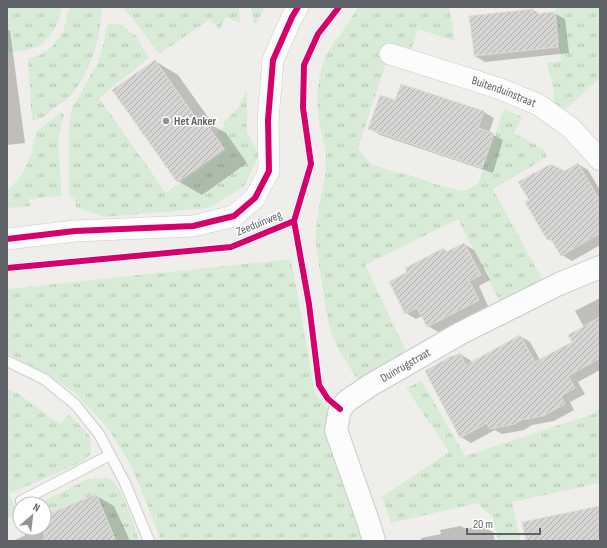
<svg xmlns="http://www.w3.org/2000/svg" width="607" height="548" viewBox="0 0 607 548" font-family="'Sofia Sans Condensed',sans-serif">
<style>
.grass{fill:url(#grass-tufts)}
.shadow{fill:#0003}
.building{fill:url(#building-hatch);stroke:#deddd9}
.lines{fill:none;stroke-linecap:round;stroke-linejoin:round}
.lane-casing{stroke:#cbcccc;stroke-width:12}
.street-casing{stroke:#cbcccc;stroke-width:22}
.secondary-casing{stroke:#cacacb;stroke-width:24}
.lane{stroke:#fdfcfc;stroke-width:10}
.street{stroke:#fdfcfc;stroke-width:21}
.secondary{stroke:#fdfcfc;stroke-width:22}
.cycleway-casing{stroke:#fff;stroke-width:8}
.cycleway{stroke:#d6006c;stroke-width:6}
.poi-dot{fill:#919496;stroke:#fff;stroke-width:1.5}
.labels{text-anchor:middle;stroke-width:3;stroke-linejoin:round;paint-order:stroke}
.street-label{font-size:12px;fill:#5f6368;stroke:#fff}
.poi-label{font-size:12px;font-weight:bold;fill:#5f6368;stroke:#fff;text-anchor:start}
</style>
<defs>
<pattern id="grass-tufts" width="24" height="20" patternUnits="userSpaceOnUse"><rect width="24" height="20" fill="#d8ebd6"/><path d="M3 7l-1-3M5 7V3M7 7l1-3M15 17l-1-3M17 17v-4M19 17l1-3" fill="none" stroke="#b2c2b1"/></pattern>
<pattern id="building-hatch" width="6" height="6" patternUnits="userSpaceOnUse"><rect width="6" height="6" fill="#d6d5d3"/><path d="M-1 1l2-2M0 6l6-6M5 7l2-2" fill="none" stroke="#b1b0af"/></pattern>
</defs>
<rect width="100%" height="100%" fill="#efeeea"/>
<!-- grass -->
<path class="grass" d="M7,7H62L59,19L51,35L39,46L27,50L7,52Z
M70,7H101C103,34 89,76 70,96C66,100 60,104 55,107C47,114 42,120 32,121L28,59L40,55L52,47L63,32Z
M122,7H239L240,23L226,17L219,30L210,19L159,54L134,20Z
M251,7H265L254,26Z
M358,7H449L455,41L418,29L412,47L408,50L392,46L358,148L371,164L392,171L413,176L441,186L464,191L478,184L504,109L522,117L514,133L543,149L547,157L493,189L543,281L500,302L458,219L365,265L406,351L359,382C350,367 339,353 333,337C326,318 324,297 321,277C319,263 315,247 316,232C317,208 326,183 326,160C326,146 321,134 319,121C316,103 317,83 322,66C327,49 337,40 347,25C351,19 354,13 358,7Z
M556,7H600V78L566,109L554,103V93L547,63L561,61Z
M109,23L121,25L136,36L149,58L99,98L166,193L226,150L217,133L225,126L223,123L238,108L247,90V132L259,155L245,185L210,208L104,217L76,207L75,197H69V129L72,108L98,63L104,43L106,28Z
M61,112L64,115L58,139L61,183V196L29,199L30,206L7,208V191L22,175L31,154L36,132Z
M291,259L315,393L330,412L367,541H161L141,489L129,462L107,427L74,392L47,374L7,353V289Z
M422,381L465,456L593,414L600,408V483L512,502L520,541H498L492,516L477,503L391,523L382,497L449,452L406,388Z
M7,389L17,393L60,424L69,414L89,435L91,443V453L84,461L9,494L18,513L7,518Z
M99,478C103,478 109,478 112,480C123,489 134,526 139,541H116L95,494L44,516V504H37L88,479Z"/>
<!-- shadow -->
<path class="shadow" d="M533,10L540,14L554,13L565,19L569,53L485,62L475,56V51Z
M7,29L10,31L25,143L7,145Z
M155,61L178,75L215,127L226,133L247,163L202,195L178,181Z
M396,102L484,112L494,118L489,133L503,140L493,173L380,135L370,129Z
M578,164L588,170L600,190V245L572,261L562,255L555,243L548,239L565,172Z
M464,244L474,250L490,280L479,286L488,306L438,332L428,326L422,316L416,319L406,313L409,273L444,250L448,252Z
M600,298V370L578,382L585,394L570,402L574,410L554,421L532,425L524,430L502,434L495,430L471,443L461,437L460,354L470,360L472,363L520,336L530,342L540,360L573,342L584,327L575,311Z
M95,495L114,506L130,541H13L24,536L31,528H44V517Z
M461,526L466,529L482,526L493,532L495,541H421V538L441,534L440,530Z"/>
<!-- building -->
<path class="building" d="M533,9L534,14L555,12L558,47L474,56V52L469,16Z
M155,60L198,121L202,118L224,149L177,182L112,90Z
M401,84L484,111L478,128L494,133L482,168L368,129L380,95L395,100Z
M578,163L600,201V233L561,256L550,238L547,240L525,202L529,200L518,182L549,165H553L565,171Z
M464,243L481,275L469,281L479,300L427,327L417,308L405,314L389,282L407,272L405,268L444,248L446,252Z
M600,317V358L568,376L575,388L561,396L565,404L543,416L521,420L514,424L490,429L487,423L460,438L425,371L451,356V357L460,353L466,365L520,335L535,362L572,342L568,335Z
M96,494L116,541H44V516Z
M600,506V541H526L522,522Z"/>
<g class="lines">
<defs>
<path id="lane" d="M7,361L44,379L75,404L99,434L125,483L149,541
M22,504L21,501L110,455"/>
<g id="street">
<path id="s1" d="M390,54L476,81L503,90L539,105L571,128L600,160"/>
<path d="M7,239L75,231L193,226L234,216L255,198L269,171L268,120L273,60L292,17L298,7"/>
</g>
<g id="secondary">
<path id="s2" d="M374,541L368,521L336,430L340,409L347,401L369,386L461,333L559,284L600,267"/>
</g>
</defs>
<!-- lane casing -->
<use href="#lane" class="lane-casing"/>
<!-- street casing -->
<use href="#street" class="street-casing"/>
<!-- secondary casing -->
<use href="#secondary" class="secondary-casing"/>
<!-- lane -->
<use href="#lane" class="lane"/>
<!-- street -->
<use href="#street" class="street"/>
<!-- secondary -->
<use href="#secondary" class="secondary"/>
<defs>
<path id="cycleway" d="M294,221L309,304L319,385L328,399L340,409
M7,239L75,231L193,226L234,216L255,198L269,171L268,120L273,60L292,17L298,7
M7,268L231,247L294,221L311,164L303,108L304,65L318,34L339,7"/>
</defs>
<!-- cycleway casing -->
<use href="#cycleway" class="cycleway-casing"/>
<!-- cycleway -->
<use href="#cycleway" class="cycleway"/>
</g>
<!-- markers -->
<circle class="poi-dot" cx="166" cy="121" r="4"/>
<g class="labels">
<!-- street labels -->
<g class="street-label">
<text dy="4" stroke="none"><textPath href="#s1" startOffset="120">Buitenduinstraat</textPath></text>
<text transform="translate(259 223) rotate(-22)" y="4">Zeeduinweg</text>
<text dy="4" stroke="none"><textPath href="#s2" startOffset="218">Duinrugstraat</textPath></text>
</g>
<!-- poi labels -->
<g class="poi-label">
<text x="174" y="125">Het Anker</text>
</g>
</g>
<!-- border -->
<rect width="607" height="548" fill="none" stroke="#5f6368" stroke-width="16"/>
<!-- north arrow -->
<g transform="translate(32 516) rotate(28)"><circle r="19" fill="#ffffff" stroke="#bfc1c3"/>
<path d="M0-3L7 15L0 10L-7 15Z" fill="#919496"/>
<text y="-6" font-size="11" font-weight="bold" text-anchor="middle" fill="#5f6368">N</text>
</g>
<!-- scale -->
<path d="M467 528v6h73v-6" fill="none" stroke="#5f6368" stroke-width="2"/>
<text x="473" y="528" font-size="12" fill="#5f6368" stroke="#ffffff" stroke-width="3" paint-order="stroke">20 m</text>
</svg>
